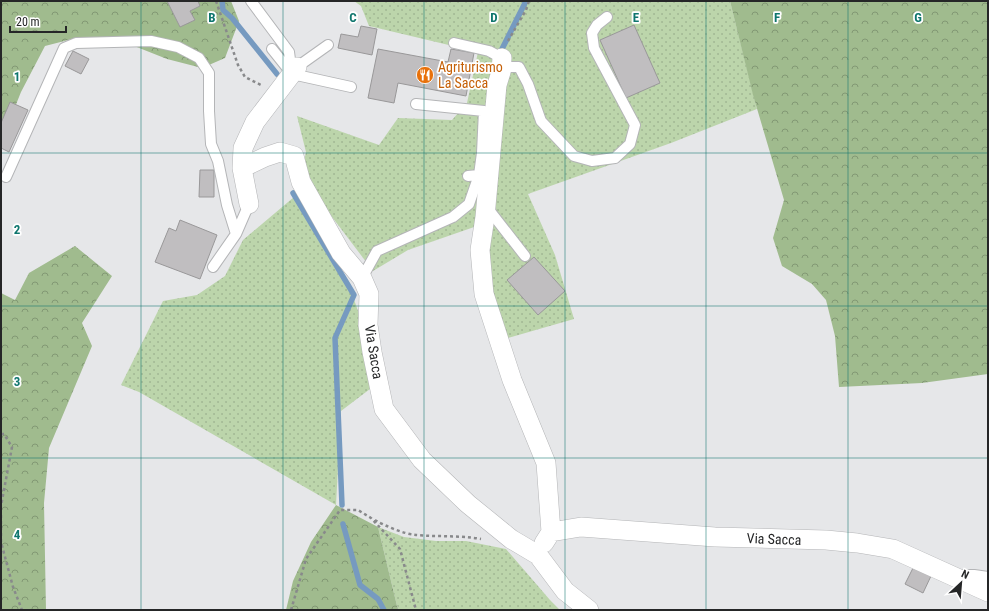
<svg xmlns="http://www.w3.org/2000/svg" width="989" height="611" viewBox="0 0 989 611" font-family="'Roboto Condensed',sans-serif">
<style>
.grass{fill:url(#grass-dots)}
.forest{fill:url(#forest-crowns)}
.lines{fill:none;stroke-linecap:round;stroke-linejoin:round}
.stream{stroke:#769ac0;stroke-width:5.5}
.building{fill:#c0bec0;stroke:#999899}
.service-casing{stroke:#b4b5b7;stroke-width:12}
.minor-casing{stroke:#b4b5b7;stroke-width:20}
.path{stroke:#88898b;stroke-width:2.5;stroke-dasharray:3 3;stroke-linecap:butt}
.service{stroke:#fff;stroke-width:10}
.minor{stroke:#fff;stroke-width:19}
.grid{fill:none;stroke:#0f766e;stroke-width:1;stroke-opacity:0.55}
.labels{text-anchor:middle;stroke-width:3.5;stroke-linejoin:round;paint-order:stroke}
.food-label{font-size:14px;fill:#c56008;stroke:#fff;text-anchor:start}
.street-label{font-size:14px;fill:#252627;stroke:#fff}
.grid-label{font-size:13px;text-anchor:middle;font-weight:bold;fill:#0f766e;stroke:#fff;stroke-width:3.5;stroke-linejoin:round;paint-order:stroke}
</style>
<defs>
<pattern id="grass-dots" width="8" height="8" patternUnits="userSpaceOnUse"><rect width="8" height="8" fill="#bcd5ab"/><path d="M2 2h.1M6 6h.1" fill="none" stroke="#a1b793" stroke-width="1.8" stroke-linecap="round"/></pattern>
<pattern id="forest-crowns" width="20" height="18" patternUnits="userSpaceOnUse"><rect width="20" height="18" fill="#a0bb8e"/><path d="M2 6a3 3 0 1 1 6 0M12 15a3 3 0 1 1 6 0" fill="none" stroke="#829874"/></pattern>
</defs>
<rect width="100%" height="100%" fill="#e6e7e9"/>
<!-- grass -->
<path class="grass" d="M354,1H730L757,109L671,143L528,194L555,255L574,319L494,342L477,226L408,250L373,271L301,176L306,152L297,116L379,145L398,118L452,120L467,103L478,52L369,26L361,6Z
M294,197L348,282L358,311L370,389L341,411L336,505L139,392L121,385L163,301L197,295L225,276L243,240Z
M378,527L404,537L436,541H466L506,549L550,600L560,610H398Z"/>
<!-- forest -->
<path class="forest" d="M1,1H231L239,21L225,58L202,68L167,59L119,40L80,37L45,46L21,92L1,142Z
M730,1H988V374L922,383L839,387L835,336L826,300L812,284L782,266L773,238L784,200L753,95Z
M75,246L112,276L82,323L92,346L49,448L44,503L46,610H1V293L15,300L29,273Z
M336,505L378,527L398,610H286L293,581L311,542Z"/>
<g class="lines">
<!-- stream -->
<path class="stream" d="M222,1L223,10L232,18L277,74
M500,53L526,1
M293,193L354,295L335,338L342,505
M343,524L360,585L378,599L384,610"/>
</g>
<!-- building -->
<path class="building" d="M167,1H198L200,6L190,11L195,20L180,27Z
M634,25L660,83L626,98L600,40Z
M361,26L377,29L372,55L338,48L341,34L358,37Z
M378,49L448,62L451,49L474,53L466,96L398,83L394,103L368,98Z
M73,51L89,59L81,74L65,66Z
M10,102L28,110L9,152L1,148V123Z
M200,170H214V197H199Z
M180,220L217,235L200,279L155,262L169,228L176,231Z
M534,257L565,291L538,315L507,280Z
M913,568L931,576L923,593L905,584Z"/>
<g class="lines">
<defs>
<path id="service" d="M251,1L289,52L292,74
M454,43L489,51L502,58
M272,49L292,74L351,87
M297,67L328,45
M501,72L510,67H519L528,84L541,121L574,156L592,161L615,158L630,144L635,125L594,48L592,33L597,25L607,17
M468,176L479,175
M6,177L64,48L76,43L151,41L178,47L199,58L209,73V111L211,144L218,161L227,205L236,234L249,204
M486,206L525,256
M213,267L236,234
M362,278L377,251L453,217L469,204L479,175L482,153L484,111L416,104
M960,575H974L988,577"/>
<path id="minor" d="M502,58L501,72L497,85L485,217L480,250L484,294L512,380L546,463L551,532
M297,67L255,122L243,148L242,168L265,157L280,152L294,156L301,182L341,253L362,278L369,294L368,325L372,352L384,409L422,460L468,504L511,539L538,555L565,591L589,610
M242,168L249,204
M544,543L551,532L581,527L715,537L826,540L857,543L893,549L988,592"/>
</defs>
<!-- service casing -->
<use href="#service" class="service-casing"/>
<!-- minor casing -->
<use href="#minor" class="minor-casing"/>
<!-- path -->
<path class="path" d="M216,1L238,65L245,77L261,85
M508,41L526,10L529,1
M1,434H4L12,447L1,506
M1,515V542L13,587L22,610
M375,520C385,526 404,534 416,535C438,537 458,535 481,539
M291,610L306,559L340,510H358L371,518L400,549L416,610"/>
<!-- service -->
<use href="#service" class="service"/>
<!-- minor -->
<use href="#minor" class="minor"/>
</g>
<!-- grid -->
<path class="grid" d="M141,1V610M283,1V610M424,1V610M565,1V610M706,1V610M848,1V610M1,153H988M1,306H988M1,458H988"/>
<!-- icons -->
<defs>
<symbol id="restaurant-disc" viewBox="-11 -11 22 22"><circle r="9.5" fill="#e8710a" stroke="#fff"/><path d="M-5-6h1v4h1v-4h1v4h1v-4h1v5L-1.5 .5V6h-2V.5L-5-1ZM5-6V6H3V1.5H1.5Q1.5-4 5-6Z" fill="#fff"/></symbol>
</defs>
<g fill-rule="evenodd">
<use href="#restaurant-disc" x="415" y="65" width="20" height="20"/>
</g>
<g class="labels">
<!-- food labels -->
<g class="food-label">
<text x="438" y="72">Agriturismo<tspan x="438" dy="16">La Sacca</tspan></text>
</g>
<!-- street labels -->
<g class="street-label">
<text transform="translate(374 352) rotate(81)" y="5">Via Sacca</text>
<text transform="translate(774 539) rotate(2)" y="5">Via Sacca</text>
</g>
</g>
<g class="grid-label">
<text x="212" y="22">B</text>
<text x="353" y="22">C</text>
<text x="494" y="22">D</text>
<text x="636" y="22">E</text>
<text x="777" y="22">F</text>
<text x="918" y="22">G</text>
<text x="17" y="81">1</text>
<text x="17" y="234">2</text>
<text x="17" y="386">3</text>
<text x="17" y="539">4</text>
</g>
<!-- border -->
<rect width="989" height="611" fill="none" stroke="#252627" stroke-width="4"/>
<!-- north arrow -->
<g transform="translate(961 583) rotate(26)" stroke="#ffffff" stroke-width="3" paint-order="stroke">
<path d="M0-3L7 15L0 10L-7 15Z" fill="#252627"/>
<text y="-6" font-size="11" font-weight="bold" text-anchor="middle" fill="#252627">N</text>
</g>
<!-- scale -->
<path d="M10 26v6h56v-6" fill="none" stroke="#252627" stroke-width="2"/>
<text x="16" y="26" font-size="12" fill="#252627" stroke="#ffffff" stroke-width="3" paint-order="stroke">20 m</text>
</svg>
